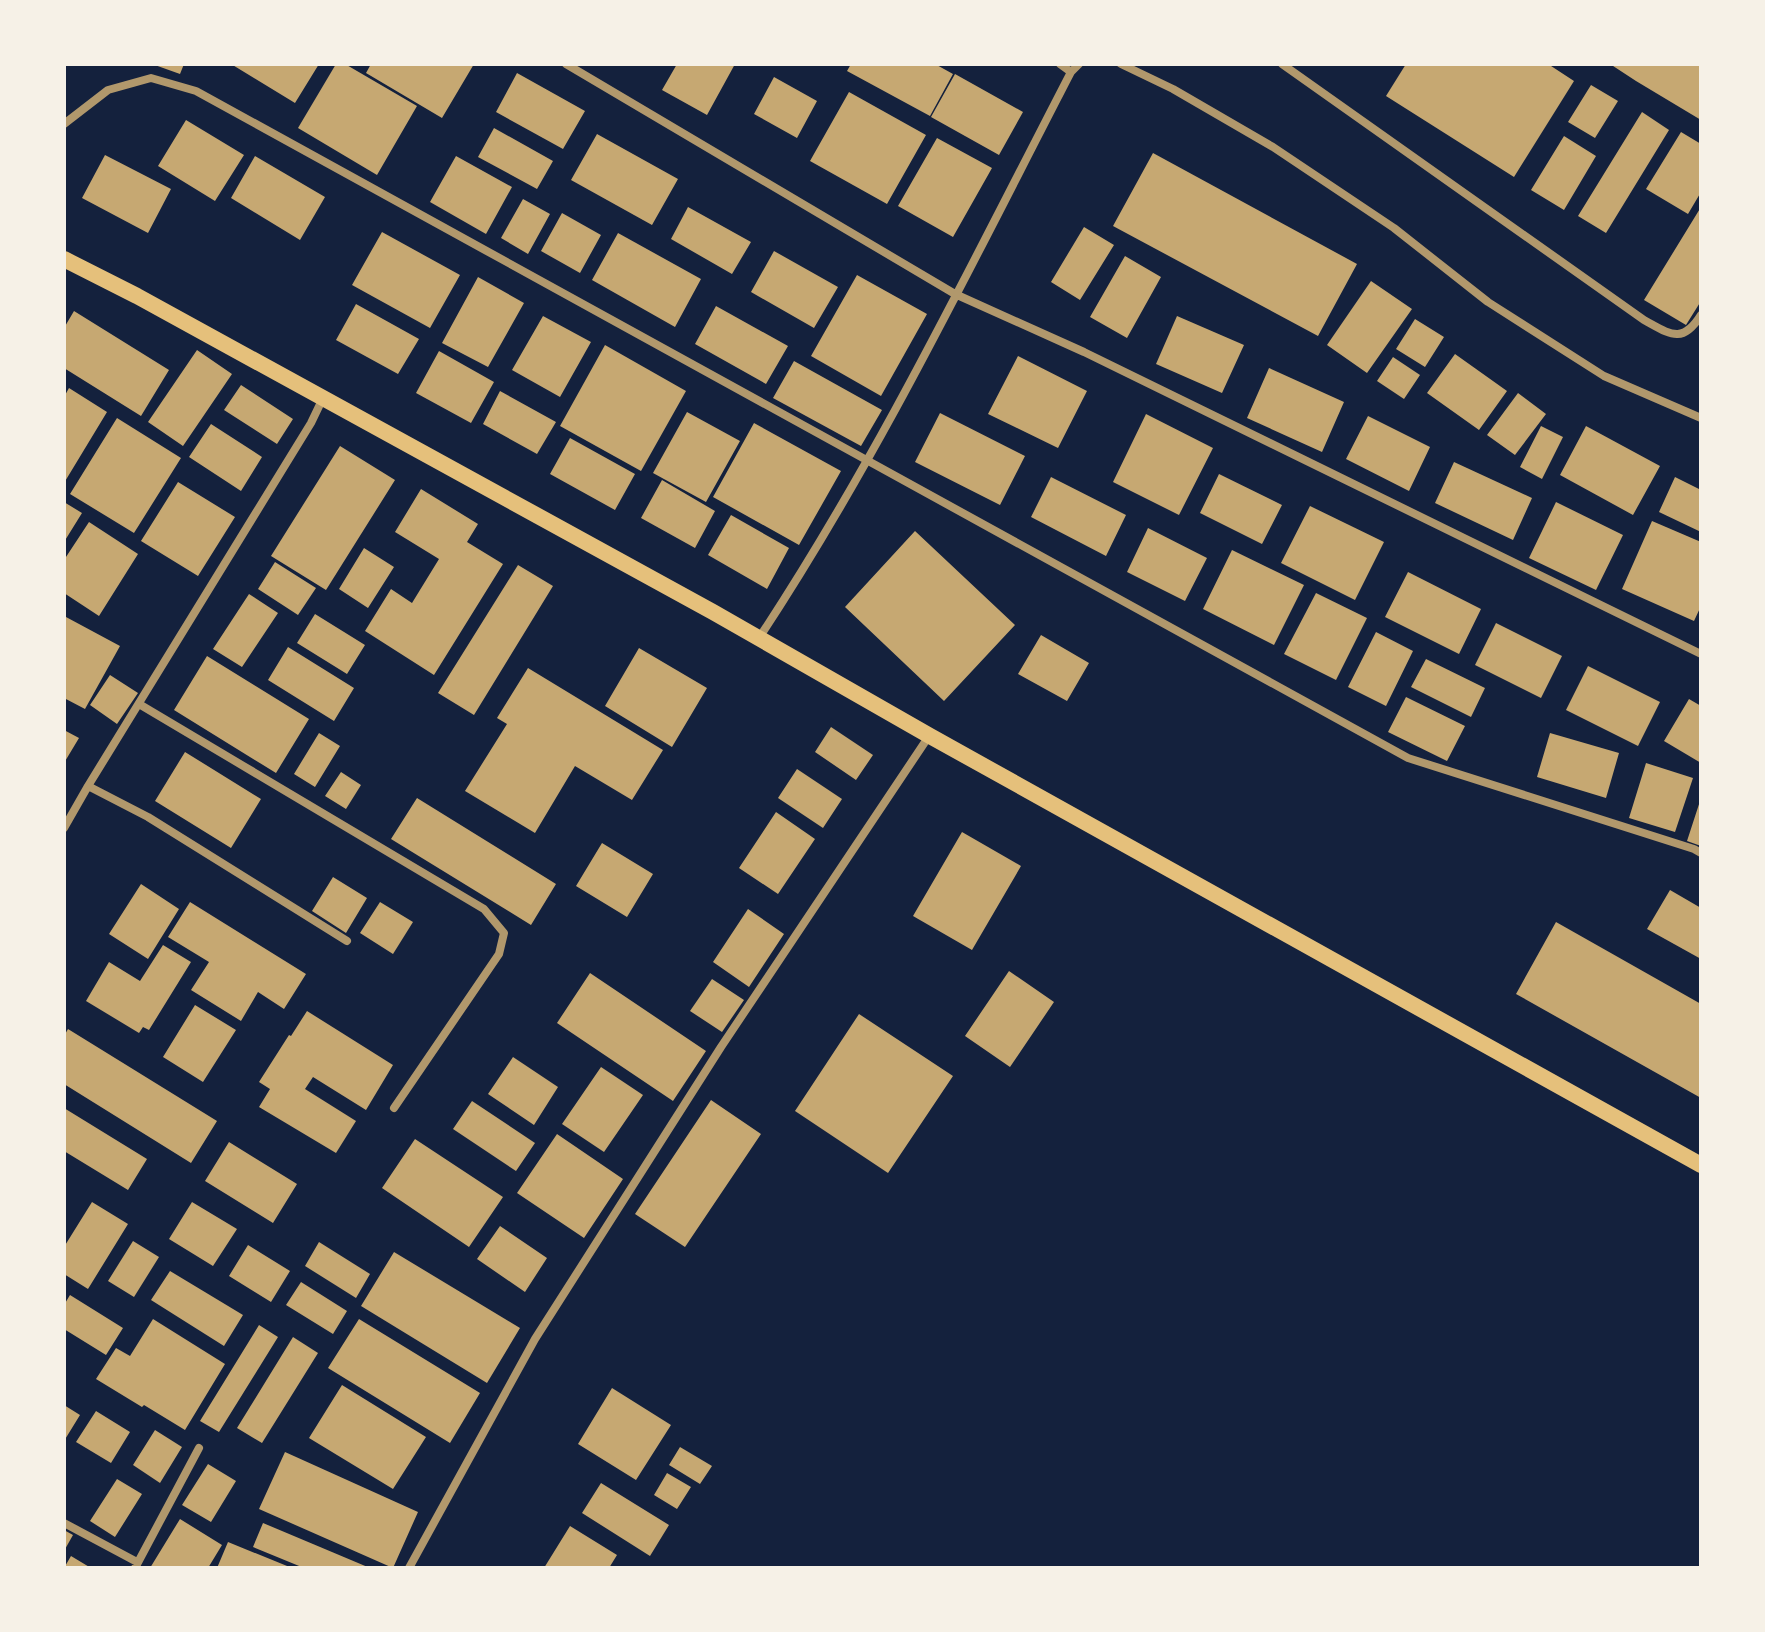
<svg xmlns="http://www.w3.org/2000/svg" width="1765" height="1632" viewBox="0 0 1765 1632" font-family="Rubik,sans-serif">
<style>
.building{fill:#c6a872}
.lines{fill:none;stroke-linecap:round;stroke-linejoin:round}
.minor{stroke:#b1986c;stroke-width:8}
.secondary{stroke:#e5c07b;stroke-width:16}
</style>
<rect width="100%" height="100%" fill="#14213d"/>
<!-- building -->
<path class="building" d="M152,64H184L180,74Z
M231,64H319L295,103Z
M336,64H345L417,106L377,175L298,128Z
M371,64H474L442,118L366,73Z
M677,64H735L707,115L662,90Z
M851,64H935L953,74L930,116L847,71Z
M1406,64H1548L1574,81L1514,177L1386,96Z
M1610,64H1701V120L1636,81Z
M517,73L585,111L563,149L496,112Z
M955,74L1023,112L999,155L931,117Z
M774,77L817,101L797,138L754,114Z
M1591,85L1618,101L1595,138L1568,122Z
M849,92L926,135L887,204L810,161Z
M1642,112L1669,130L1606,233L1578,216Z
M186,120L244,155L215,201L158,166Z
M494,128L553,161L537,189L478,157Z
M1681,132L1701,144V192L1688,214L1646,189Z
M597,134L678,179L652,225L571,180Z
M1564,136L1596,156L1564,210L1531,190Z
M937,138L992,168L953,237L898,206Z
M1153,153L1357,264L1318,336L1113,226Z
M105,155L171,189L148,233L82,198Z
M255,156L325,197L300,240L231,198Z
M456,156L512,187L486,234L430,202Z
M523,199L550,214L528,254L501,238Z
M688,207L751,242L732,274L671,239Z
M1701,207V301L1686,325L1644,300Z
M562,213L601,235L580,273L541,251Z
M1084,227L1114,245L1080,300L1051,282Z
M382,232L460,275L430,328L352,285Z
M618,233L701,279L675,327L592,280Z
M774,251L838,287L814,328L751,292Z
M1125,256L1161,277L1127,338L1090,317Z
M857,275L927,314L881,396L811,356Z
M478,277L524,303L488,367L442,343Z
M1371,281L1412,309L1367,373L1327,345Z
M356,304L419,339L398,374L336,340Z
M716,306L788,346L766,384L695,344Z
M74,311L169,370L141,416L64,368V328Z
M543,316L591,342L560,397L512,370Z
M1177,316L1244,345L1222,393L1156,364Z
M1415,319L1444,337L1425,367L1396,349Z
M605,345L686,391L641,471L560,426Z
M197,350L232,374L183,446L148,422Z
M439,351L494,382L471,423L416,393Z
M1455,354L1507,391L1479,430L1427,393Z
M1018,356L1087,391L1058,448L988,414Z
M1393,357L1420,375L1404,399L1377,381Z
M794,361L882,410L861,446L773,398Z
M1269,368L1344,402L1322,452L1247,418Z
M241,385L293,419L277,444L224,410Z
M69,388L107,412L64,483V397Z
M500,391L556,422L537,454L483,424Z
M1518,393L1546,414L1515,455L1487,435Z
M687,412L740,441L706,502L653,473Z
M940,413L1025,456L1000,505L915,462Z
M1146,414L1213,448L1179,515L1113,482Z
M1368,416L1430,447L1409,491L1346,459Z
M117,418L181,458L134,533L70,494Z
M754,423L841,471L799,545L713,497Z
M211,424L262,457L241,491L189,457Z
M1541,426L1563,437L1542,479L1520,467Z
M1586,426L1660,466L1633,515L1560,475Z
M570,438L635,474L615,510L550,474Z
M340,446L395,480L326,590L271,556Z
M1454,462L1532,498L1513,540L1435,503Z
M1219,474L1282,505L1262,544L1200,513Z
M1051,477L1126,515L1106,556L1031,517Z
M1675,477L1701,490V532L1659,512Z
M662,480L715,511L695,548L641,518Z
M178,482L235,517L198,576L141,541Z
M421,489L478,524L467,542L503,564L434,675L365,631L391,589L412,603L439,559L395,532Z
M64,502L82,513L64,542Z
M1556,502L1623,535L1596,590L1529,558Z
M1310,506L1384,542L1355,600L1281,563Z
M731,515L789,548L767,589L708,555Z
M1652,521L1701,542V606L1694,621L1622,589Z
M89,522L138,554L99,616L64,593V560Z
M1148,528L1207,558L1185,601L1127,572Z
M915,531L1015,625L944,701L845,607Z
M364,548L394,567L368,608L339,589Z
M1232,550L1304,585L1274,645L1203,609Z
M275,562L316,588L298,615L258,589Z
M518,565L553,586L474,715L438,693Z
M1408,572L1481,609L1459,654L1385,617Z
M1316,593L1367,618L1336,680L1284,654Z
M249,594L278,613L242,667L213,649Z
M315,614L365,645L347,674L297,643Z
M66,617L120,646L85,709L64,698V621Z
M1496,623L1562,656L1541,698L1475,665Z
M1376,632L1413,651L1386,706L1348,687Z
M1041,635L1089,663L1067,701L1018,674Z
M288,647L354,688L334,721L268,680Z
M639,648L707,688L672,747L605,706Z
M207,656L309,719L276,773L174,710Z
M1426,659L1485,688L1471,717L1411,687Z
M1588,666L1660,702L1638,746L1566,710Z
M528,668L663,750L632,800L575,766L535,833L465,791L507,724L497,718Z
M110,675L138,693L117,724L90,705Z
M1406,697L1465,726L1447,761L1388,732Z
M1689,699L1701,706V763L1664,741Z
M831,727L873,755L856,780L815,752Z
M64,730L79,738L64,763Z
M319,733L340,746L315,787L294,774Z
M1550,733L1619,753L1606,798L1537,777Z
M185,752L261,799L231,848L155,801Z
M1646,763L1693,778L1675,832L1629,818Z
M797,769L842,799L823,828L778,798Z
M341,772L361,785L346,809L325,796Z
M417,798L556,884L531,925L391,839Z
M1701,798V846L1687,841Z
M776,812L815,839L778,894L739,868Z
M962,832L1021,866L972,950L913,916Z
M602,843L653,874L627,917L576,886Z
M333,877L367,898L346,933L312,911Z
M141,884L179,909L148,959L109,934Z
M1670,890L1701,908V959L1647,929Z
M190,902L306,974L284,1009L258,992L241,1021L191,990L209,962L168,937Z
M380,902L413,922L393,954L360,933Z
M748,909L784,934L749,987L713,962Z
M1556,922L1701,1004V1098L1516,994Z
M163,945L191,962L149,1030L143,1027L139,1033L86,1001L109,962L140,981Z
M1009,971L1054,1002L1010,1067L965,1036Z
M590,973L706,1051L673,1101L557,1023Z
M712,979L744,1000L722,1032L690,1011Z
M195,1005L236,1030L203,1082L163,1057Z
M307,1011L393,1065L366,1110L313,1077L305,1089L356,1121L336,1153L259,1107L270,1089L259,1082L289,1035L291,1036Z
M859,1014L953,1076L888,1173L795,1111Z
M68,1029L217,1121L191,1163L64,1084V1036Z
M513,1057L558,1087L534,1125L488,1094Z
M601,1067L643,1095L604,1152L562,1124Z
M711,1100L761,1134L685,1247L635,1214Z
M472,1101L535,1143L516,1171L453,1129Z
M64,1108L147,1159L128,1190L64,1151Z
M557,1134L623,1179L584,1238L517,1193Z
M415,1139L503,1197L469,1247L382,1188Z
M229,1142L297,1184L273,1223L205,1181Z
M92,1202L128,1224L88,1289L64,1274V1247Z
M192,1202L237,1229L213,1266L169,1239Z
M500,1226L547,1258L525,1292L477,1259Z
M133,1241L159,1257L134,1297L108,1281Z
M319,1242L370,1274L356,1298L305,1266Z
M248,1245L290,1271L271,1302L229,1276Z
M394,1252L520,1328L487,1383L361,1306Z
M170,1271L243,1315L224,1346L151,1300Z
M301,1282L347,1311L333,1334L286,1305Z
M70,1295L123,1328L106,1355L64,1329V1305Z
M153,1319L225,1364L185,1430L144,1405L142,1407L96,1379L116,1348L130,1356Z
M359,1319L480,1393L450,1443L328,1368Z
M259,1325L278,1337L219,1432L200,1421Z
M293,1337L318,1353L262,1443L237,1428Z
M342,1385L426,1437L393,1489L309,1438Z
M612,1388L671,1425L636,1480L578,1444Z
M64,1405L80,1415L64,1441Z
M96,1411L130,1432L111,1463L76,1442Z
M155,1430L182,1447L160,1483L133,1465Z
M680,1447L712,1466L700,1484L669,1465Z
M285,1452L418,1512L393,1568L259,1509Z
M208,1464L236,1481L211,1522L182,1505Z
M667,1473L691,1487L677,1509L654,1495Z
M117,1479L142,1494L115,1537L90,1521Z
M601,1483L669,1525L650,1556L582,1513Z
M180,1519L222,1545L208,1568H150Z
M263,1523L370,1568H304L253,1547Z
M570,1526L617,1555L609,1568H544Z
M64,1530L73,1535L64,1551Z
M228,1542L292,1568H217Z
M71,1556L91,1568H64Z"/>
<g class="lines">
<!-- minor -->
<path class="minor" d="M566,64L955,294L1084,352L1701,654
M1060,64L1071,72
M1121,64L1173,89L1273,147L1394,228L1488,302L1604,376L1701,418
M1282,64L1644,320C1670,334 1682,345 1701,315
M64,124L108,90L151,78L196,91L1408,758L1694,849L1701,853
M759,638C878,458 972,263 1071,72L1079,64
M139,704L484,909L504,933L499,954L394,1108
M88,786L148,817L347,941
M64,828L88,786L311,423L323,398
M64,1523L137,1562
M135,1568L199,1448
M409,1568L535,1339L721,1047L929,736"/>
<!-- secondary -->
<path class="secondary" d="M64,259L137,296L713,612L930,736L1701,1165"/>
</g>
<!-- border -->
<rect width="1765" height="1632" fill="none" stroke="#f6f1e7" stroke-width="132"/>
</svg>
